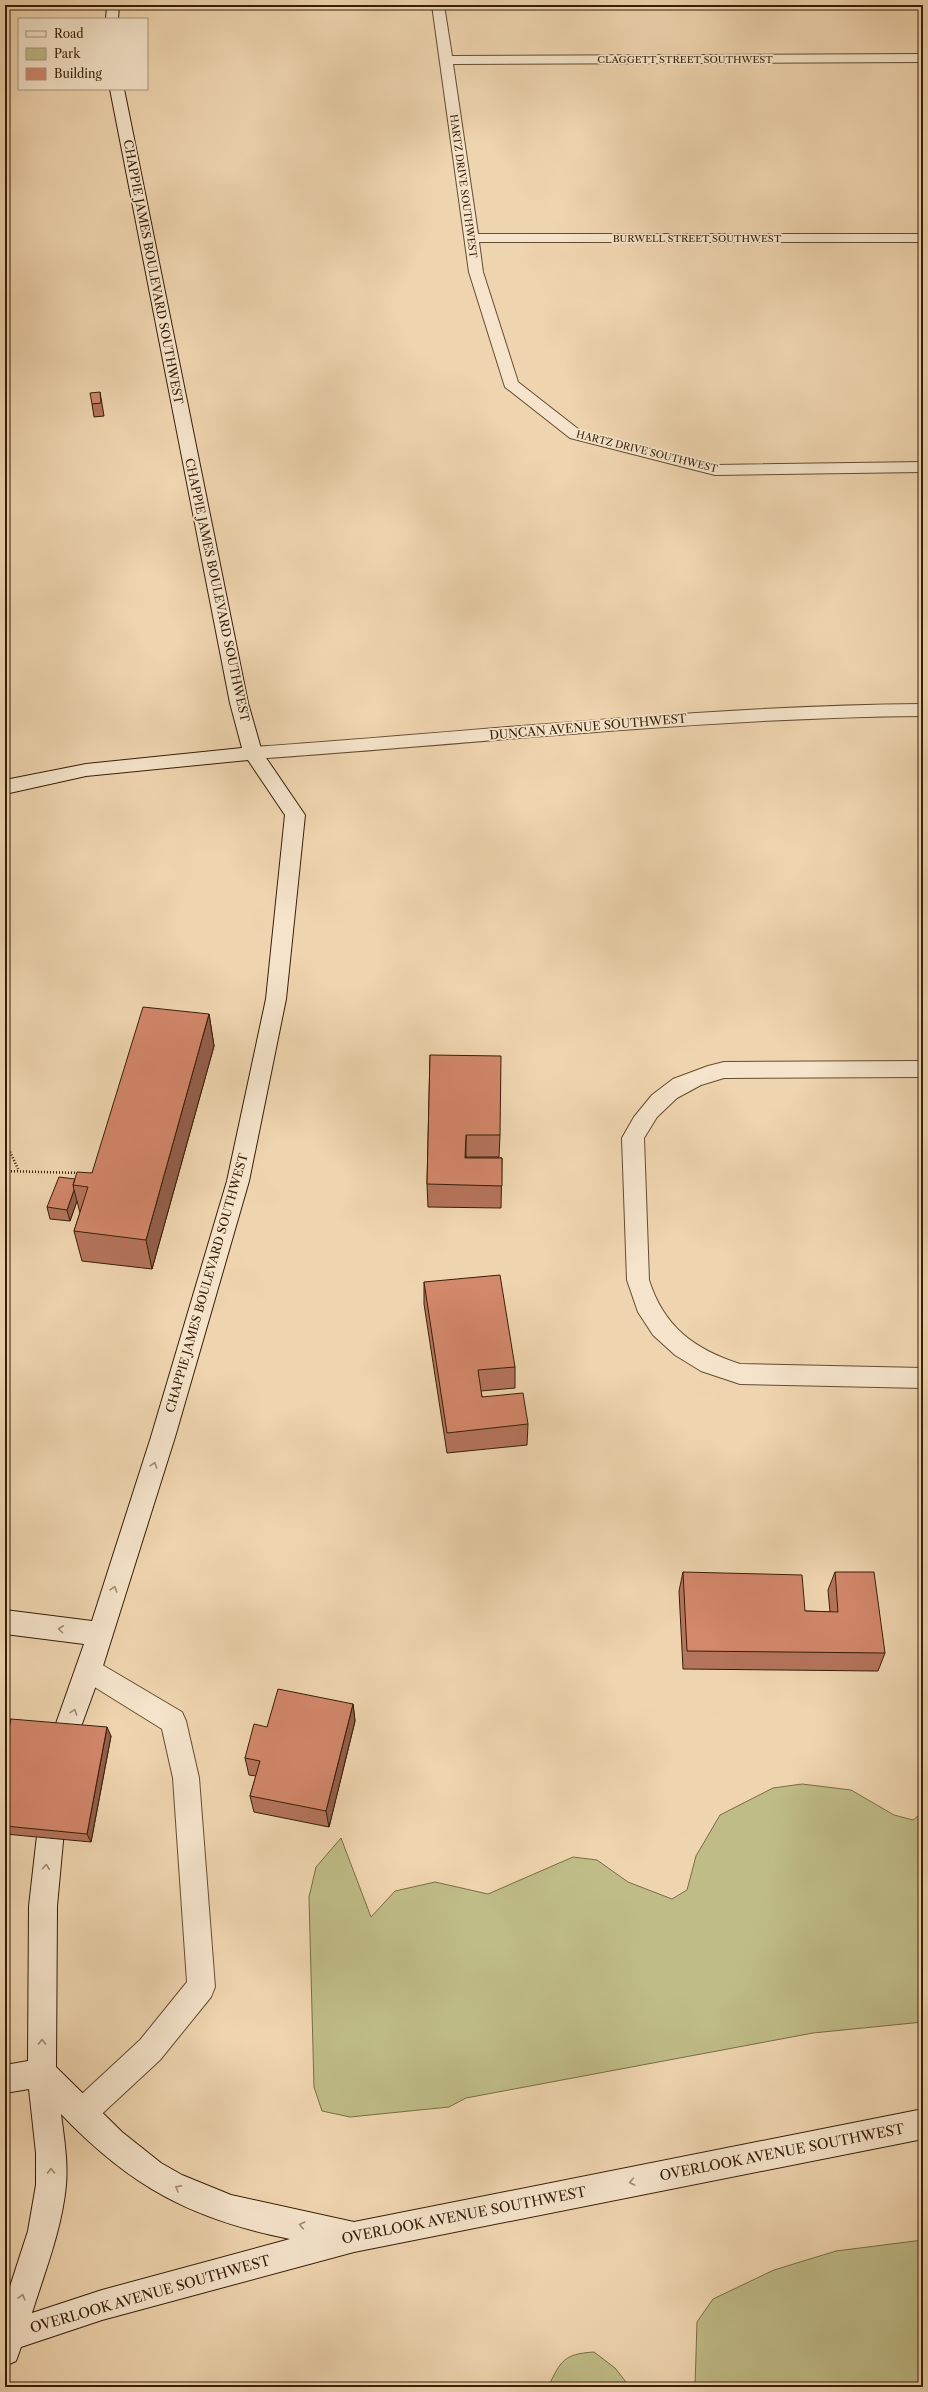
<svg xmlns="http://www.w3.org/2000/svg" width="928" height="2392" viewBox="0 0 928 2392" font-family="'Libre Caslon Text',serif">
<style>
.green{fill:#bfbc87;stroke:#7a6d46}
.lines{fill:none;stroke-linecap:round;stroke-linejoin:round}
.lane-casing{stroke:#644c30;stroke-width:2}
.street-casing{stroke:#644c30;stroke-width:2}
.secondary-casing{stroke:#361e06;stroke-width:2}
.path{stroke:#361e06;stroke-width:2.5;stroke-dasharray:1 2;stroke-linecap:butt}
.lane{fill:#f5e4cb;fill-rule:evenodd}
.street{fill:#f5e4cb;fill-rule:evenodd}
.secondary{fill:#f5e4cb;fill-rule:evenodd}
.wall{fill:#b5745c;stroke:#361e06}
.shaded-wall{fill:#945e4b;stroke:#361e06}
.building{fill:#d3876b;stroke:#361e06}
.oneway{stroke:#9f8b72}
.labels{text-anchor:middle;stroke-width:3.5;stroke-linejoin:round;paint-order:stroke}
.far-street-label{font-size:10px;fill:#361e06;stroke:#f5e4cb}
.street-label{font-size:12px;fill:#361e06;stroke:#f5e4cb}
.near-street-label{font-size:14px;fill:#361e06;stroke:#f5e4cb}
</style>
<rect width="100%" height="100%" fill="#efd5af"/>
<filter id="stains"><feTurbulence type="fractalNoise" baseFrequency=".005" numOctaves="4"/><feColorMatrix values="0 0 0 0 .2 0 0 0 0 .09 0 0 0 0 .02 0 0 0 .5 -.17"/></filter>
<radialGradient id="worn" r=".72"><stop offset=".6" stop-color="#630" stop-opacity="0"/><stop offset="1" stop-color="#630" stop-opacity=".3"/></radialGradient>
<!-- green -->
<path class="green" d="M802,1784L851,1790L894,1815L913,1820L923,1812V2022L813,2033L466,2098L449,2107L350,2117L322,2111L314,2087L309,1897L316,1867L341,1838L371,1917L395,1891L435,1882L488,1894L573,1857L597,1860L628,1882L672,1899L687,1890L696,1856L720,1815L773,1788Z
M923,2240V2387H695L697,2322L713,2299L774,2270L836,2251Z
M594,2352L615,2368L630,2387H548C561,2361 563,2354 594,2352Z"/>
<g class="lines">
<defs>
<path id="lane" d="M89,1657L182,1712L186,1721L199,1778L215,1987L211,1997L160,2060L91,2124L81,2129L71,2124L66,2114L71,2104L140,2040L187,1982L173,1778L162,1729L80,1678L76,1669L80,1660Z"/>
<path id="street" d="M432,5H444L452,56L923,54V62L453,64L478,234H923V242H479L483,272L518,382L582,432L715,465L923,462V472L715,475L570,438L505,387L469,272Z
M923,704V716C699,718 476,744 253,759L246,757L244,753L246,749L253,747C476,732 699,706 923,704Z
M923,1061V1077L724,1078L701,1085L677,1098L657,1117L644,1138L649,1280C664,1327 694,1349 740,1364L923,1368V1388L740,1384L701,1371L675,1355L653,1335L638,1312L627,1280L622,1138L634,1117L652,1095L673,1079L708,1066L724,1062Z"/>
<path id="secondary" d="M107,5H119L118,19H106Z
M110,89H124L248,703L262,752L305,815L286,999L249,1181L175,1437L102,1669L79,1732L76,1753L72,1762L63,1766L54,1762L50,1753L53,1732L84,1644L5,1634V1610L92,1621L151,1437L227,1181L266,999L285,815L248,760L86,776L5,794V780L86,764L242,748L230,703Z
M53,1796L62,1800L66,1809L57,1906L56,2067L122,2132L161,2163L182,2175L231,2195L354,2222L923,2109V2139L354,2252L102,2320L21,2347L16,2361L5,2366V2302L28,2231L36,2185V2153L29,2089L5,2093V2065L28,2061L29,1906L40,1809L44,1800ZM61,2114C131,2187 191,2219 290,2239L102,2290L32,2313C45,2271 62,2229 66,2185C68,2161 64,2138 61,2114Z"/>
</defs>
<!-- lane casing -->
<use href="#lane" class="lane-casing"/>
<!-- street casing -->
<use href="#street" class="street-casing"/>
<!-- secondary casing -->
<use href="#secondary" class="secondary-casing"/>
<!-- path -->
<path class="path" d="M5,1141L19,1171
M5,1171L80,1173"/>
<!-- lane -->
<use href="#lane" class="lane"/>
<!-- street -->
<use href="#street" class="street"/>
<!-- secondary -->
<use href="#secondary" class="secondary"/>
</g>
<!-- wall -->
<path class="wall" d="M100,392L104,416L94,417L92,404Z
M209,1014L214,1046L152,1269L82,1261L74,1231L80,1213L77,1201L70,1221L50,1219L47,1207L75,1179L92,1173Z
M430,1055L500,1135L499,1157H466V1158H502L501,1208L428,1207L427,1184Z
M424,1282L515,1367V1388L481,1391L482,1397L528,1424L527,1445L447,1453L424,1304Z
M683,1572L805,1611L830,1612L828,1590L835,1572L885,1653L878,1671L683,1669L679,1591Z
M353,1704L355,1721L329,1827L254,1812L250,1796L256,1776L249,1775L245,1758L267,1727Z
M5,1713H7L11,1721L111,1736L91,1842L5,1834Z"/>
<!-- shaded-wall -->
<path class="shaded-wall" d="M209,1014L214,1046L152,1269L146,1240Z
M466,1135V1157L465,1181V1158Z
M74,1190L77,1201L70,1221L67,1210Z
M353,1704L355,1721L329,1827L326,1811Z
M7,1713L15,1730L5,1780V1724Z
M107,1727L111,1736L91,1842L87,1834Z"/>
<!-- building -->
<path class="building" d="M100,392L101,403L92,404L90,393Z
M143,1007L209,1014L146,1240L74,1231L88,1187L73,1185L77,1172L92,1173Z
M430,1055L501,1056L500,1135H466L465,1158H502V1186L427,1184Z
M59,1177L75,1179L73,1185L74,1190L67,1210L47,1207Z
M500,1275L515,1367L478,1370L482,1397L523,1393L528,1424L447,1433L424,1282Z
M683,1572L802,1575L805,1611L838,1612L835,1572H874L885,1653L687,1651Z
M278,1689L353,1704L326,1811L250,1796L260,1761L245,1758L254,1724L267,1727Z
M5,1713H7L5,1724Z
M11,1719L107,1727L87,1834L5,1826V1749Z"/>
<!-- one-way arrows -->
<defs><path id="oneway-chevron" d="M-2-3.5L2.5 0L-2 3.5" fill="none" stroke-width="1.6" stroke-linecap="round" stroke-linejoin="round"/></defs>
<g class="oneway">
<use href="#oneway-chevron" transform="translate(154 1465) rotate(-72)"/>
<use href="#oneway-chevron" transform="translate(114 1589) rotate(-72)"/>
<use href="#oneway-chevron" transform="translate(61 1629) rotate(-173)"/>
<use href="#oneway-chevron" transform="translate(74 1712) rotate(-70)"/>
<use href="#oneway-chevron" transform="translate(46 1867) rotate(-85)"/>
<use href="#oneway-chevron" transform="translate(42 2042) rotate(-90)"/>
<use href="#oneway-chevron" transform="translate(51 2171) rotate(-91)"/>
<use href="#oneway-chevron" transform="translate(632 2182) rotate(169)"/>
<use href="#oneway-chevron" transform="translate(178 2188) rotate(-151)"/>
<use href="#oneway-chevron" transform="translate(302 2225) rotate(-168)"/>
<use href="#oneway-chevron" transform="translate(22 2297) rotate(-75)"/>
</g>
<g class="labels">
<!-- far-street labels -->
<g class="far-street-label">
<text x="685" y="63">CLAGGETT STREET SOUTHWEST</text>
<text transform="translate(464 186) rotate(82)" y="4">HARTZ DRIVE SOUTHWEST</text>
<text x="697" y="242">BURWELL STREET SOUTHWEST</text>
<text transform="translate(647 451) rotate(14)" y="4">HARTZ DRIVE SOUTHWEST</text>
</g>
<!-- street labels -->
<g class="street-label">
<text transform="translate(153 272) rotate(79)" y="4">CHAPPIE JAMES BOULEVARD SOUTHWEST</text>
<text transform="translate(217 590) rotate(78)" y="4">CHAPPIE JAMES BOULEVARD SOUTHWEST</text>
<text transform="translate(588 727) rotate(-5)" y="4">DUNCAN AVENUE SOUTHWEST</text>
<text transform="translate(207 1283) rotate(-74)" y="4">CHAPPIE JAMES BOULEVARD SOUTHWEST</text>
</g>
<!-- near-street labels -->
<g class="near-street-label">
<text transform="translate(782 2152) rotate(-11)" y="5">OVERLOOK AVENUE SOUTHWEST</text>
<text transform="translate(464 2215) rotate(-11)" y="5">OVERLOOK AVENUE SOUTHWEST</text>
<text transform="translate(150 2294) rotate(-16)" y="5">OVERLOOK AVENUE SOUTHWEST</text>
</g>
</g>
<!-- margin -->
<rect width="928" height="2392" fill="none" stroke="#efd5af" stroke-width="20"/>
<rect x="6" y="6" width="916" height="2380" fill="none" stroke="#361e06" stroke-width="2"/>
<rect x="10" y="10" width="908" height="2372" fill="none" stroke="#361e06"/>
<!-- legend -->
<rect x="18" y="18" width="130" height="72" fill="#f5e4cb" stroke="#a9957c"/>
<rect x="26" y="31" width="20" height="6" fill="#f5e4cb" stroke="#a9957c"/>
<text x="54" y="38" font-size="12" fill="#361e06">Road</text>
<rect x="26" y="48" width="20" height="12" fill="#bfbc87" stroke="#a9957c"/>
<text x="54" y="58" font-size="12" fill="#361e06">Park</text>
<rect x="26" y="68" width="20" height="12" fill="#d3876b" stroke="#a9957c"/>
<text x="54" y="78" font-size="12" fill="#361e06">Building</text>
<rect width="100%" height="100%" filter="url(#stains)"/>
<rect width="100%" height="100%" fill="url(#worn)"/>
</svg>
